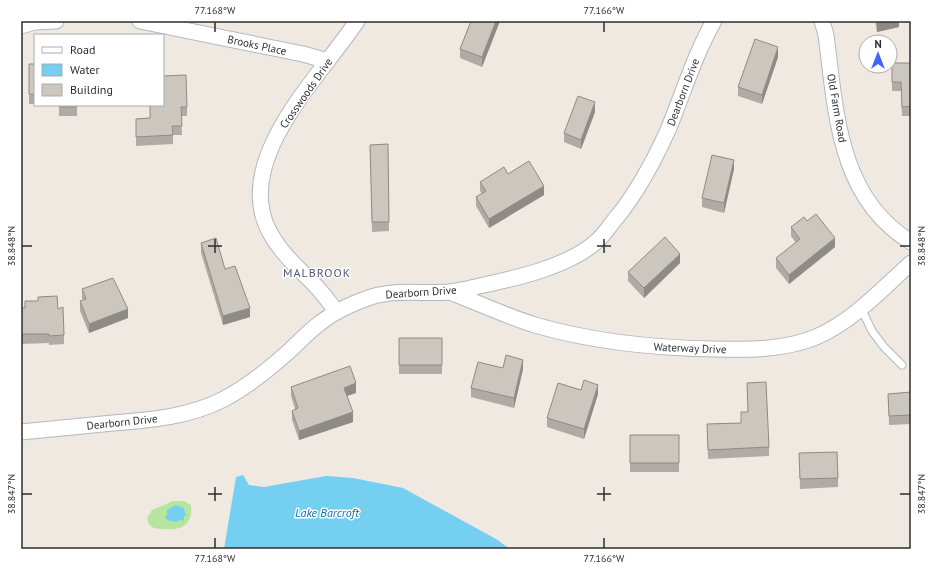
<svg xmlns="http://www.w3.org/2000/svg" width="932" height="570" viewBox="0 0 932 570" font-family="'PT Sans',sans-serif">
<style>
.green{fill:#b6e59e}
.water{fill:#75cff0}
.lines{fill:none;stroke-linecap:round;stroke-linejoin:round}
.service-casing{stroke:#b4b7c1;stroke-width:9}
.minor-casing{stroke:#b4b7c1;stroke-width:17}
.service{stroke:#fff;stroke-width:7}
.minor{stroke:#fff;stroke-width:15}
.wall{fill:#afaba4}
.shaded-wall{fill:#8e8b86}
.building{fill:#cbc7bf;stroke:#8e8b86}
.ticks{fill:none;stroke:#2e2e2e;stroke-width:1.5}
.labels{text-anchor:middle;stroke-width:3;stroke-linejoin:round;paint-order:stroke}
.street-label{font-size:11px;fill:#2e2e2e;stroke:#fff}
.neighbourhood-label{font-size:12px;letter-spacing:1px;fill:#4d5680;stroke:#fff}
.water-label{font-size:12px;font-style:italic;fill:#0d6fa3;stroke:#fff}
.neatline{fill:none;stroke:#2e2e2e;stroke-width:1.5}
.ticks-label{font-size:10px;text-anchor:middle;fill:#2e2e2e}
</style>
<rect width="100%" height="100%" fill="#efe9e1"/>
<!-- green -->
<path class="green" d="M173,501H184L191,505C193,525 181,531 163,529C159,529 154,529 151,526C148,524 148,521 147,518L152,510Z"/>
<!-- water -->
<path class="water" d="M243,475L249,485L264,487L326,476L353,478L403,488L496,539L510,549H224L236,477Z
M176,505L184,508L186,516H184V521L181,520L175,522L167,520L165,517L167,515V510Z"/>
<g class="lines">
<defs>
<path id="service" d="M861,308L872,331L884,347L902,365"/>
<path id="minor" d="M140,21L303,54L328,61
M822,21L826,35C836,111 838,198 911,242
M21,26L34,22L56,21
M450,292C478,303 506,316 535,325C593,342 653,348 714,349C747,350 785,350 816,337C853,321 881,290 911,263
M337,312C329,302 322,292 314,284C297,267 280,252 269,231C232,159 321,76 357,21
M21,432C52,429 82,426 113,423C151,420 189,417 224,399C247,387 268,370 287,353C298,343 308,332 320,323C335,311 353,303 371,297C396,289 423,294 449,292C458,291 467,289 475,287C513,279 569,267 597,241C605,234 610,225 617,217C638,191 654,161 668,130C683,94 694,56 714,21"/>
</defs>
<!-- service casing -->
<use href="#service" class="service-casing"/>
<!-- minor casing -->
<use href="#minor" class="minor-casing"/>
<!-- service -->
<use href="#service" class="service"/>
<!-- minor -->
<use href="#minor" class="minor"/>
</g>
<!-- wall -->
<path class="wall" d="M471,21H500L482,67L460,58V49Z
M875,21H899V27L877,32Z
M778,57L762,104L738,96V87Z
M892,63H911V116H902L901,91H892Z
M29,64H35V104H29Z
M59,105H77V116H59Z
M150,105L187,107V116H181L182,135H173V144L136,146V119L150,118Z
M595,112L581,149L564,142V133Z
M388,144L389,231L372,232L370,145Z
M734,169L724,213L702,207V198Z
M480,182L544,195L489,228L476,206V197L482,194L480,191Z
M807,221L835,247L789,284L776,268V258L796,243L791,236V227Z
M201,243L225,269L250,317L223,325L201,253Z
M680,263L644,298L628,281V272Z
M82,289L128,318L89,333L80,311V301L83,300L82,298Z
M21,308L58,309L64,335V344L49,345V343L21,344Z
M399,338H442V374H399Z
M523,369L514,408L471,397V388Z
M747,383L769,447V456L708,459L707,424L741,423V412H748Z
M291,387L356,393L347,396L353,422L299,440L292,420V411L295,409L291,396Z
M581,390L598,394L584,439L547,427V418Z
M911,392V424L889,425L888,394Z
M630,435H679V472H630Z
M799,453L838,478V487L800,489Z"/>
<!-- shaded-wall -->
<path class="shaded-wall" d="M496,21H500L482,67V57Z
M884,21H899V27L877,32V22Z
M778,47V57L762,104V95Z
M595,102V112L581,149V140Z
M734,160V169L724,213V203Z
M544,186V195L489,228V219Z
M835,238V247L789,284V275Z
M680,254V263L644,298V288Z
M250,308V317L223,325V316Z
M128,309V318L89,333V324Z
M523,360V369L514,408V398Z
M356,383V393L344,397V388Z
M598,385V394L584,439V429Z
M353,412V422L299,440V431Z"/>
<!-- building -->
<path class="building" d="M471,21H496L482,57L460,49Z
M755,39L778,47L762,95L738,87Z
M892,63H911V106L902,107L901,82H892Z
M29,64H35V95L29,94Z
M186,75L187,107H181L182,126H172L173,135L136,137V119L150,118V105H163V76Z
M578,96L595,102L581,140L564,133Z
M59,105H77V107H59Z
M388,144L389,222H372L370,145Z
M712,155L734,160L724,203L702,198Z
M529,161L544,186L489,219L476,197L486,191L480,182L504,167L508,174Z
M816,214L835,238L789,275L776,258L800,239L791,227L804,217L807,221Z
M665,237L680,254L644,288L628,272Z
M216,238L225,269L235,266L250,308L223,316L201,243Z
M113,278L128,309L89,324L80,301L86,299L82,289Z
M57,296L58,309L63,307L64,335L49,336V334H21V308H25V301H38V297Z
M399,338H442V365H399Z
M506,355L523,360L514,398L471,388L478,362L503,368Z
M350,366L356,383L344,388L353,412L299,431L292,411L298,408L291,387Z
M584,380L598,385L584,429L547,418L558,383L581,390Z
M766,382L769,447L708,450L707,424L741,423V412H748L747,383Z
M911,392V415L889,416L888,394Z
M630,435H679V463H630Z
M837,452L838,478L800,479L799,453Z"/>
<!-- ticks -->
<path class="ticks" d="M215,22V32M604,22V32M215,239V253M604,239V253M22,246H32M208,246H222M597,246H611M900,246H910M215,487V501M604,487V501M22,494H32M208,494H222M597,494H611M900,494H910M215,538V548M604,538V548"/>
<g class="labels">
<!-- street labels -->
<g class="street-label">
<text transform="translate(257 45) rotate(12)" y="4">Brooks Place</text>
<text transform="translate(683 92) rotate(-69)" y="4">Dearborn Drive</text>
<text transform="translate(306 93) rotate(-55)" y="4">Crosswoods Drive</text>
<text transform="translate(837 108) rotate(80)" y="4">Old Farm Road</text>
<text transform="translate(421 292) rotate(-4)" y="4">Dearborn Drive</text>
<text transform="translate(690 348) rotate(2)" y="4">Waterway Drive</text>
<text transform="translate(122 422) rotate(-6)" y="4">Dearborn Drive</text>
</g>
<!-- neighbourhood labels -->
<g class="neighbourhood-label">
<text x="317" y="277">MALBROOK</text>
</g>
<!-- water labels -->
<g class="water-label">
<text x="327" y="517">Lake Barcroft</text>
</g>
</g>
<!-- border -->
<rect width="932" height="570" fill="none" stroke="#ffffff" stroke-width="44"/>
<!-- legend -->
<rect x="34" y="34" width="130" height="72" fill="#ffffff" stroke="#ababab"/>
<rect x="42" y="47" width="20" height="6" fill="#ffffff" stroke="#ababab"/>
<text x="70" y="54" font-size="12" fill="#2e2e2e">Road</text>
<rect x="42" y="64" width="20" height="12" fill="#75cff0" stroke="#ababab"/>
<text x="70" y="74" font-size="12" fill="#2e2e2e">Water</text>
<rect x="42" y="84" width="20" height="12" fill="#cbc7bf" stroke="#ababab"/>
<text x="70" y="94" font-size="12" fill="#2e2e2e">Building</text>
<!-- north arrow -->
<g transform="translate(878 54)"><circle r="19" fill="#ffffff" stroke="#ababab"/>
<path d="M0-3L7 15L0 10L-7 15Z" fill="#4264fb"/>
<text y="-6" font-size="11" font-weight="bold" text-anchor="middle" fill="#2e2e2e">N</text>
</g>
<rect x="22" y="22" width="888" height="526" class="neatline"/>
<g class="ticks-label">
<text x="215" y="14">77.168°W</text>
<text x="604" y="14">77.166°W</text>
<text transform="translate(11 246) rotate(-90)" y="4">38.848°N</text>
<text transform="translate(921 246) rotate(-90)" y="4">38.848°N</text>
<text transform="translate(11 494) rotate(-90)" y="4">38.847°N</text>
<text transform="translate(921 494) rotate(-90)" y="4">38.847°N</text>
<text x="215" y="562">77.168°W</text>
<text x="604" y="562">77.166°W</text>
</g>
</svg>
